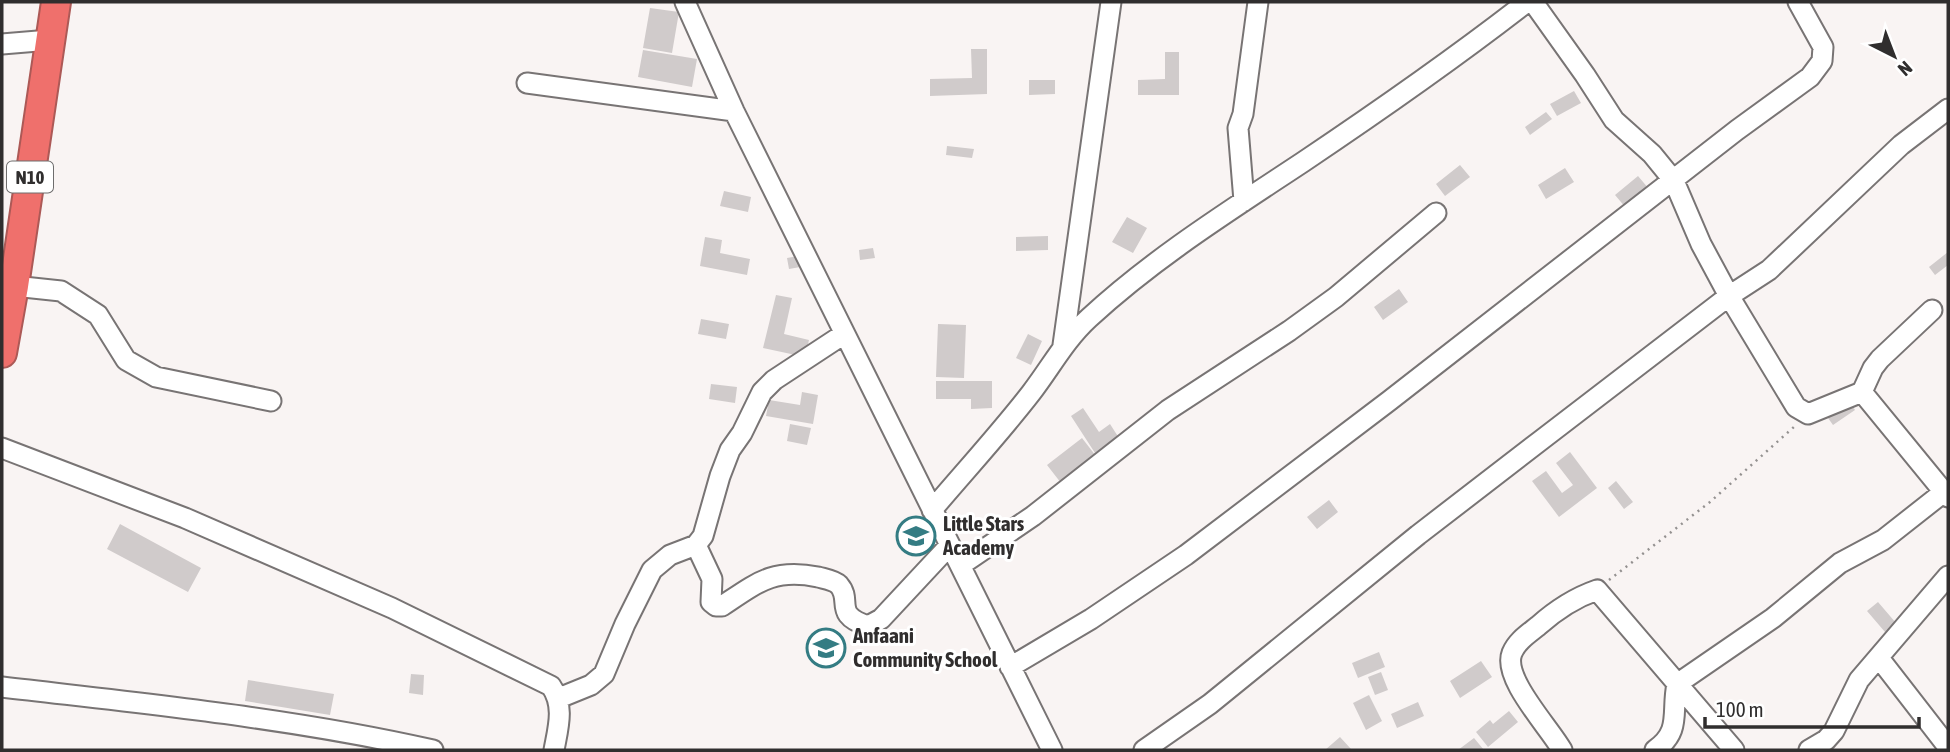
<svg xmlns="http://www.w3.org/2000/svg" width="1950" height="752" viewBox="0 0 1950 752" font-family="'Asap Condensed',sans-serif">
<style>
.building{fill:#d0cbcb}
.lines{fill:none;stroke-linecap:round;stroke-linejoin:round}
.minor-casing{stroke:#787474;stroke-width:23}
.highway-casing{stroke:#ac5956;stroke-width:32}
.path{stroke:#949190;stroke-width:2.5;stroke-dasharray:2 5;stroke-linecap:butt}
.minor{stroke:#fff;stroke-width:19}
.highway{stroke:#ef706c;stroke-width:28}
.labels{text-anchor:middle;stroke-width:6;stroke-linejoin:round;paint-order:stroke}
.shield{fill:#fff;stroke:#6e6d6d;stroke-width:2}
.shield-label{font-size:19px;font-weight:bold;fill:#302e2e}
.poi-label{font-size:21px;font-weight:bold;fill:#302e2e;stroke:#fff;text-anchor:start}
</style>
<rect width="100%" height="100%" fill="#f9f4f3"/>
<!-- building -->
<path class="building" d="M650,8L679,12L672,53L643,48Z
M971,49H987V94L930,96V79L972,78Z
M643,50L697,59L692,87L638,77Z
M1165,52H1179V95H1138V80L1165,79Z
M1029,80H1055V94L1029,95Z
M1574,91L1581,103L1557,116L1550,104Z
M1546,112L1552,119L1530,135L1525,127Z
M947,146L974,149L972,158L946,155Z
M1460,165L1470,177L1445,196L1436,184Z
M1565,168L1574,182L1546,199L1538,185Z
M1638,176L1649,189L1626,208L1615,195Z
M724,191L751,197L748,212L720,206Z
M1127,217L1147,228L1133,253L1112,242Z
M1048,236V250L1016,251V237Z
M705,237L722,240L720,253L750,259L747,275L700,266Z
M873,248L875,258L860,260L859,250Z
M1948,252V265L1935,275L1929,267Z
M804,255L806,266L789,269L787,258Z
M1399,289L1408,302L1383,320L1374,307Z
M776,295L792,298L784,334L809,340L805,357L763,348Z
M701,319L729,324L726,339L698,334Z
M938,324L966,325L964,378L936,377Z
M1028,334L1042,341L1031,365L1016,358Z
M936,381H992V408L971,409V399H936Z
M711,384L737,387L735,403L709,399Z
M802,392L818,395L813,424L766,416L769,400L800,405Z
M1850,402L1855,410L1833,425L1828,418Z
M1083,408L1099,432L1110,424L1119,438L1095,453L1071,416Z
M790,424L811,428L807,445L787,441Z
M1082,438L1096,456L1061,483L1047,465Z
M1570,452L1597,488L1559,517L1532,481L1546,471L1562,493L1573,485L1556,463Z
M1616,481L1633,502L1624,509L1608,488Z
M1329,500L1338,512L1317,529L1307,517Z
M120,524L201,568L188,592L107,549Z
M1878,602L1896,623L1885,632L1867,611Z
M1379,652L1385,667L1358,678L1352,663Z
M1481,661L1492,677L1460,698L1450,681Z
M1381,672L1388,690L1375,695L1368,677Z
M411,674L424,675L423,695L409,693Z
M248,680L334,694L330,715L245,701Z
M1369,695L1382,721L1366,730L1353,703Z
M1418,702L1424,716L1397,728L1391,714Z
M1509,711L1518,722L1488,747L1476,732L1490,720L1493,724Z
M1340,737L1351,749L1325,750Z
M1474,738L1484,750H1458Z"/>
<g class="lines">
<defs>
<path id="minor" d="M685,2L734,111L1052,750
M1533,2L1585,75L1614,120L1652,154L1674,181L1701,244L1729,296L1796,407L1808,414L1862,392L1873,368L1880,359L1932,310
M2,44L50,40
M527,83L734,111
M1244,201L1238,128L1243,114L1258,2
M14,286L61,291L98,315L126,360L156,377L271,401
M1063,345L1111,2
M1862,392L1948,497
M2,448L185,518L392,608L551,686C565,706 558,728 554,750
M932,510C965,471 1000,433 1031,393C1051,367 1065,340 1089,318C1154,258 1229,211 1303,162C1379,111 1455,58 1527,2
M696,545L712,579L711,602L716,606H722C758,582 774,568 818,577C825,579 834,580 839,585C853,601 832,614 868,626L881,619L950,545
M961,565L1033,516L1168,410L1289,331L1336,297L1436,213
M1879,658L1948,747
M1010,667L1091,619L1186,555L1389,401L1737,130L1810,77L1822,61L1823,47L1798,2
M2,687C146,704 292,718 433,750
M559,698L591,685L604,674L625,624L652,570L670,555L696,545L703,536L720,476L730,450L742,433L762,392L774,380L844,334
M1144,750L1210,704L1418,535L1540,441L1729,296L1769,270L1901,145L1948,109
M1562,750C1549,727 1502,678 1512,653C1517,641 1528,634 1538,626C1557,609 1574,598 1597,590L1734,750
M1655,750C1682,731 1671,712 1677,684L1773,618L1840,563L1883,540L1944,492
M1809,750L1826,740L1834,731L1859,680L1948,576"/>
<path id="highway" d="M2,353L14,286L56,2"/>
</defs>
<!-- minor casing -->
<use href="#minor" class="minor-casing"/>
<!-- highway casing -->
<use href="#highway" class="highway-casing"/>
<!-- path -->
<path class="path" d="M1609,580L1710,502L1795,426"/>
<!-- minor -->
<use href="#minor" class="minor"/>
<!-- highway -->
<use href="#highway" class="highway"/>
</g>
<!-- icons -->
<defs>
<symbol id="school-ring" viewBox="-11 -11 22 22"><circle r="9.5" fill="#fff" stroke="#347c83" stroke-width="1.5"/><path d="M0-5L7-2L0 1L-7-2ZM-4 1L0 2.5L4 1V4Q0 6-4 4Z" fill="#347c83"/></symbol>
</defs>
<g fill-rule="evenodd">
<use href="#school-ring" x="894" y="514" width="44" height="44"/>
<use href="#school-ring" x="804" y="626" width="44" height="44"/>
</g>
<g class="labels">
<!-- shield labels -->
<rect class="shield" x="7" y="161.5" width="46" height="31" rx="5"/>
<g class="shield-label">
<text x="30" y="184">N10</text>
</g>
<!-- poi labels -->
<g class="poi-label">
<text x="943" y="531">Little Stars<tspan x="943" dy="24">Academy</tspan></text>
<text x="853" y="643">Anfaani<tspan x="853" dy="24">Community School</tspan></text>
</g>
</g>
<!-- border -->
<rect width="1950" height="752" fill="none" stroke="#302e2e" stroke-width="7"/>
<!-- north arrow -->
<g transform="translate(1894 56) rotate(138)" stroke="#ffffff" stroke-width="5" paint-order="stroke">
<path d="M0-5L12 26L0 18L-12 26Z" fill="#302e2e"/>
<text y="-10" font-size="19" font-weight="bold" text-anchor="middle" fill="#302e2e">N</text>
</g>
<!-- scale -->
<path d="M1705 717v10h214v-10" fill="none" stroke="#302e2e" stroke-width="3.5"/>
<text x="1716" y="717" font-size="21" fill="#302e2e" stroke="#ffffff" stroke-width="5" paint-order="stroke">100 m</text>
</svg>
